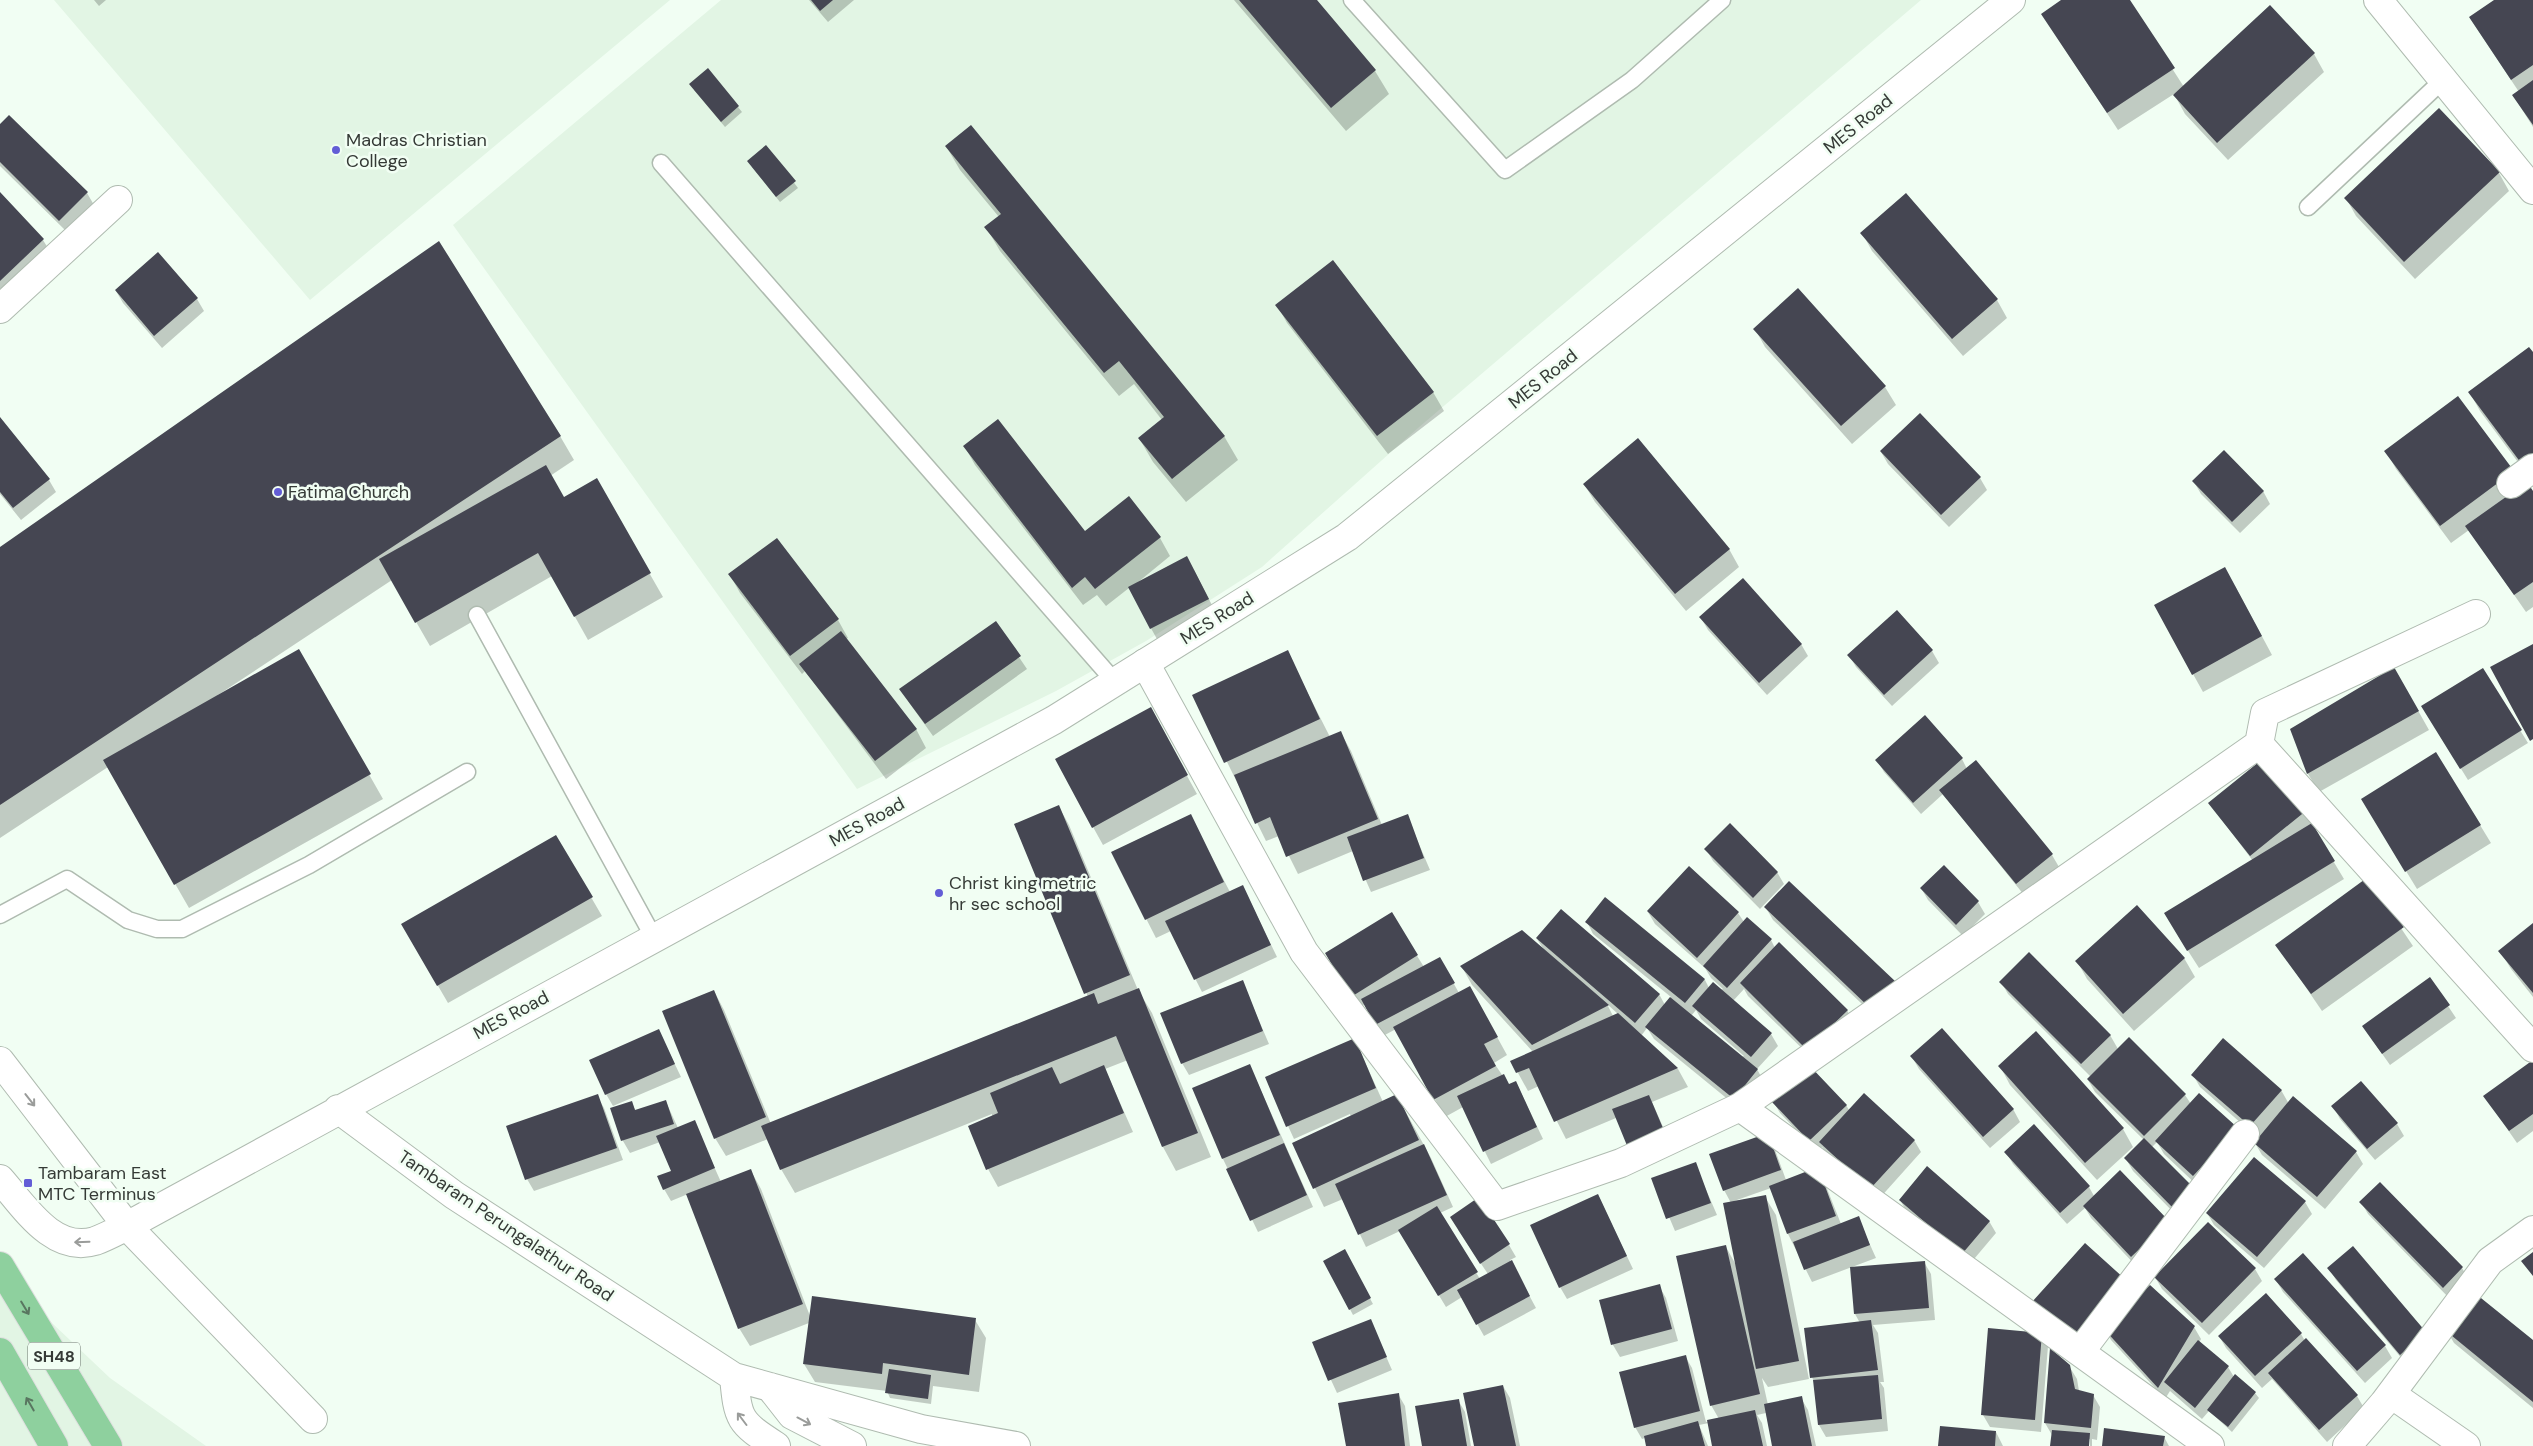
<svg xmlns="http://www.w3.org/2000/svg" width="2533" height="1446" viewBox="0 0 2533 1446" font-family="'DM Sans',sans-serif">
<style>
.built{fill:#e2f5e4}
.shadow{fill:#0003;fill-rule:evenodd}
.building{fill:#454652}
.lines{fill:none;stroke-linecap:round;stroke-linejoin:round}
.service-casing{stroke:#afbbb0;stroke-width:19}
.minor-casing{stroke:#afbbb0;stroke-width:30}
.tertiary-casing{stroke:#afbbb0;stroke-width:30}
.primary-casing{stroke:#dfdfdf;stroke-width:30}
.service{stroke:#fff;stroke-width:16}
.minor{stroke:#fff;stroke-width:28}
.tertiary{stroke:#fff;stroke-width:28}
.primary{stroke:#8ed09e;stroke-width:28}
.oneway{stroke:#9a9c9a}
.oneway2{stroke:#597660}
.poi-dot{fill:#635dd6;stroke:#f1fef3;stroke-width:2}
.labels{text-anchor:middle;stroke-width:5;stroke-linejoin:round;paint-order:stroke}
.shield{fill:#f1fef3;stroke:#6d756f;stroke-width:1}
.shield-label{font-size:16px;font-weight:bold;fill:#353a36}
.street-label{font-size:18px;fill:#353a36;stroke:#f1fef3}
.poi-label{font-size:18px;fill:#353a36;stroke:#f1fef3;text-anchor:start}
</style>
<rect width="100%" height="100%" fill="#f1fef3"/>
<!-- built -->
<path class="built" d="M54,0H670L310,300Z
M721,0H1921L1418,428L1262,567L1146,641L1056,691L857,789L453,225Z
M0,1262L33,1305L110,1378L206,1446H0Z"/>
<!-- shadow -->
<path class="shadow" d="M94,0H106L99,6Z
M809,0H854L828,22Z
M1234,0H1315L1375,71L1389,94L1346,131Z
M2064,0H2128L2184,87L2314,54L2324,72L2228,160L2185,114L2174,94L2118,130L2042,14Z
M2496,0H2533V127L2513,95L2519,92L2470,18Z
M708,70L742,112L725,127L694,90Z
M0,126L87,193L94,205L67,232L0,166Z
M766,146L798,188L780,202L752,167Z
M946,146L1224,436L1238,460L1186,502L1153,462L1139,438L1162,420L1134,384L1119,396L1000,251L986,227L999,217L960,170Z
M2499,173L2509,191L2415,279L2356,216L2346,198Z
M0,194L43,240L54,258L11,299L0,288Z
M1862,233L1997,300L2007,318L1963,356L1872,251Z
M158,254L197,299L204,311L162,348L123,303L116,291Z
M1798,290L1885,387L1896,405L1852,444L1765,347L1755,329Z
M1277,305L1433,392L1444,411L1388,454L1287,323Z
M2533,354V480L2532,481L2480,411L2470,393Z
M0,419L49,480L56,492L21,520L0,494Z
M560,436L574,460L550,476L564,499L596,480L663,597L588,640L552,576L430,646L392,580L218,695L219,696L299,651L383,799L189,908L108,767L0,838V549Z
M965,447L1085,533L1160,538L1170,556L1137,583L1194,570L1215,611L1158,641L1129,588L1106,606L1097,595L1083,605L975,465Z
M2386,451L2513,471L2533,493V607L2526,612L2469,530L2451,543L2396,469Z
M1881,452L1980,478L1987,490L1949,527L1888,464Z
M2194,482L2263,491L2270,504L2240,533L2201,494Z
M1584,484L1729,549L1739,567L1686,611L1595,502Z
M730,575L838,620L848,638L846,639L916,729L926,748L886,779L805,671L802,674L740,593Z
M2235,586L2272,655L2203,692L2193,674Z
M1897,612L1932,651L1939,663L1892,706L1856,667L1849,655Z
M1701,618L1801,644L1808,656L1767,695L1708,630Z
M996,623L1027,669L933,736L908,701Z
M1287,652L1330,737L1341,733L1351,751L1382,825L1407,816L1430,870L1371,892L1353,851L1298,874L1279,836L1266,841L1194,695Z
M2394,668L2429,730L2319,792L2308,774L2292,729Z
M2483,670L2528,743L2468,780L2430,719Z
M1160,727L1197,794L1103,845L1093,827Z
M1962,759L1967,769L1976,762L2052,855L2059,867L2024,895L1943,794L1921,814L1884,772L1877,760Z
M2265,759L2313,822L2311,824L2344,879L2199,968L2176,932L2253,861L2210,804Z
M1059,807L1069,825L1138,990L1152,1013L1211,1157L1176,1171L1163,1147L1128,1060L1105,1069L1133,1132L998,1187L988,1169L992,1114L795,1193L781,1169L768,1139L726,1156L715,1138L714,991L724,1010L771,1124L1088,997L1015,825Z
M1190,815L1230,892L1249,899L1277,957L1202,992L1171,931L1156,938L1112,852Z
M2373,817L2480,825L2491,843L2417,889Z
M556,837L602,916L448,1003L402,924Z
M1706,849L1777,872L1784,884L1760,909L1713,861Z
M1944,866L1978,902L1985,914L1963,936L1928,900L1921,888Z
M1689,867L1738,913L1744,922L1771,940L1775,948L1847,1010L1853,1022L1815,1061L1748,996L1744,989L1733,1001L1771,1034L1778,1046L1757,1069L1764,1082L1741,1110L1654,1039L1647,1028L1641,1036L1678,1069L1688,1087L1652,1102L1671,1145L1616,1118L1566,1139L1539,1086L1528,1091L1512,1062L1533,1052L1472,985L1462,967L1544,950L1537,939L1659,994L1665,1005L1671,997L1593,934L1587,922L1605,899L1705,980L1709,988L1721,990L1723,989L1711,978L1705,968L1655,924L1648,912ZM1607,1004L1618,1014L1613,1016ZM1696,1010L1701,1019L1744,1056L1742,1057L1691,1016Z
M2368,879L2413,946L2322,1011L2277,945Z
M1789,883L1879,1020L1773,920L1766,908Z
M1391,914L1424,967L1440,959L1459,993L1480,1006L1507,1055L1494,1063L1509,1085L1516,1082L1543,1139L1491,1164L1463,1107L1445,1117L1396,1029L1383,1036L1365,1004L1359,1008L1327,953Z
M2533,924V997L2511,969L2500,951Z
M2184,958L2195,977L2134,1031L2087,979L2077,961Z
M2430,979L2456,1018L2390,1065L2371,1038Z
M1242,981L1269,1044L1189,1075L1182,1063Z
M2001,982L2110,1035L2118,1049L2185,1095L2191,1104L2237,1129L2200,1188L2164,1154L2157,1142L2152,1147L2181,1220L2133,1171L2126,1159L2144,1140L2095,1092L2088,1080L2091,1077L2008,994Z
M659,1031L681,1077L613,1106L606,1094Z
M1355,1040L1383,1102L1397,1096L1431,1158L1453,1207L1440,1213L1480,1279L1488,1274L1458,1230L1509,1245L1516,1257L1510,1260L1536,1308L1484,1336L1462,1297L1446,1307L1400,1231L1366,1247L1343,1199L1324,1207L1293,1143L1351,1117L1350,1114L1294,1139L1266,1078Z
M1912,1057L2013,1109L2020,1122L1990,1148L1919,1069Z
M2533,1062V1131L2517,1143L2485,1097Z
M1250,1066L1313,1207L1258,1232L1223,1159Z
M2000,1066L2123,1129L2133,1147L2097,1180L2010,1085Z
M2193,1075L2281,1090L2289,1104L2356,1152L2363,1164L2325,1209L2262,1155L2255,1143L2259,1139L2200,1087Z
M597,1096L604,1108L623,1160L534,1191L527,1179Z
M1773,1101L1846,1105L1849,1110L1914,1140L1921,1152L1878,1200L1827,1154L1822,1147L1817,1152L1780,1113Z
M666,1102L678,1128L694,1122L721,1182L751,1171L761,1189L810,1316L975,1320L986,1338L979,1392L933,1386L931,1404L890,1398L887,1391L815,1382L804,1364L809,1323L750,1346L739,1328L688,1194L671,1201L664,1189L672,1171L660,1142L630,1153L623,1141L612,1109L631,1103L636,1111Z
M2333,1106L2397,1124L2404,1136L2375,1160L2340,1119Z
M1774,1147L1786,1180L1824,1181L1841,1224L1858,1218L1876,1258L1812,1282L1788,1234L1771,1188L1734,1201L1765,1197L1776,1215L1809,1379L1768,1387L1762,1378L1768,1405L1801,1398L1808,1410L1816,1446H1773L1766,1413L1757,1415L1762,1423L1767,1446H1714L1709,1423L1699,1425L1708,1446H1648L1645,1438L1642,1439L1635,1427L1685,1356L1692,1368L1706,1422L1719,1419L1711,1405L1726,1247L1736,1265L1731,1203L1724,1190Z
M2006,1152L2089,1187L2094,1196L2168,1221L2138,1268L2091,1218L2085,1208L2067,1224L2013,1164Z
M1695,1164L1717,1215L1675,1231L1653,1179Z
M2380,1184L2462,1268L2469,1280L2450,1299L2368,1214L2361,1202Z
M1598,1195L1633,1269L1567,1299L1560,1287Z
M1900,1200L1989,1221L1996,1233L1969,1265L1907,1212Z
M2305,1202L2312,1214L2264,1268L2214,1225L2207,1213Z
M1344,1251L1373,1304L1353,1315L1325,1261Z
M1924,1262L1931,1274L1935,1320L1873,1325L1878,1333L1884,1382H1880L1884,1388L1888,1431L1826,1437L1819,1425L1814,1382L1812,1377L1860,1323L1855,1314L1851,1268Z
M2329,1268L2425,1333L2408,1366L2336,1280Z
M2255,1269L2262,1281L2209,1335L2162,1289L2155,1277Z
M2276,1280L2385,1346L2392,1358L2365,1383L2283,1292Z
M1659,1286L1666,1298L1678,1341L1620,1357L1613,1345L1601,1301Z
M1370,1320L1392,1370L1337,1393L1314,1343Z
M2194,1327L2201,1339L2199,1343L2228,1367L2234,1377L2255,1393L2259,1398L2232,1432L2209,1411L2202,1419L2170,1391L2165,1399L2111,1340L2104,1328Z
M2447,1331L2533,1342V1408L2454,1343Z
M2041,1334L2048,1346L2041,1432L1990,1427L1983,1415Z
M2301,1334L2305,1341L2357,1396L2364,1408L2327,1442L2272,1379L2262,1388L2226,1348L2219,1336Z
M2069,1366L2077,1379L2079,1391L2093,1395L2100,1407L2097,1440L2092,1439V1446H2090V1439H2088L2087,1446H2052V1435L2045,1423Z
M1503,1386L1510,1398L1520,1446H1475Z
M1398,1394L1405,1406L1410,1446H1347Z
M1458,1400L1465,1412L1471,1446H1423Z
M1996,1432L2003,1446H1939Z
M2164,1437L2169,1446H2103Z"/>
<!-- building -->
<path class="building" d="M811,0H833L820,11Z
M1239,0H1317L1376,70L1331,108Z
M2061,0H2130L2175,68L2107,113L2041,14Z
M2494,0H2533V65L2511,80L2469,17Z
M2270,5L2315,53L2217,143L2173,95Z
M708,68L739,106L721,122L689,84Z
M2533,80V125L2512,95Z
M2439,108L2500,172L2404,262L2344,198Z
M9,115L88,192L59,221L0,162V124Z
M971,125L1225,436L1172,479L1138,438L1164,417L1119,361L1104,373L984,227L1001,214L945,146Z
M766,145L796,181L776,197L747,161Z
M0,192L44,239L0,281Z
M1906,193L1998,299L1952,339L1860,233Z
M439,241L561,436L0,805V547Z
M158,252L198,298L154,336L115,290Z
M1333,260L1434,392L1377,436L1275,305Z
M1798,288L1886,386L1841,426L1753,329Z
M2529,347L2533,352V454L2521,463L2468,392Z
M2458,396L2514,471L2440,526L2384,451Z
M1920,413L1981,477L1941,515L1880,451Z
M0,417L50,479L13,508L0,492Z
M998,419L1085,531L1129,496L1161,537L1095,589L1085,577L1072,588L963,446Z
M1638,438L1730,549L1675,594L1583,484Z
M2224,450L2264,491L2232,522L2192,481Z
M546,465L564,497L597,478L651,573L574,617L538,553L415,623L379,559Z
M2527,482L2533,491V582L2514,595L2465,526Z
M777,538L839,619L790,656L728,574Z
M1187,556L1209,599L1150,629L1128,587Z
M2225,567L2262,636L2192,675L2154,605Z
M1743,578L1802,644L1759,683L1699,617Z
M1897,610L1933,650L1884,695L1847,655Z
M996,621L1021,656L925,724L899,689Z
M841,631L917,729L875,761L799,664Z
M2533,644V739L2530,741L2490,667Z
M299,649L371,774L174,885L103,760Z
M1288,650L1320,719L1224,763L1192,695Z
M2394,667L2419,711L2307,774L2290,729Z
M2483,668L2522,730L2460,769L2421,706Z
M1151,707L1188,775L1092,828L1055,759Z
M1925,715L1963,758L1913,803L1875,760Z
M1341,731L1378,819L1286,857L1270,817L1255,824L1234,775Z
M2436,752L2481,825L2405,872L2361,799Z
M2265,757L2307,810L2250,856L2208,803Z
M1976,760L2053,854L2016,884L1939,790Z
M1059,805L1130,975L1084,994L1014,824Z
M1191,814L1224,882L1145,920L1111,852Z
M1408,814L1424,858L1363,881L1347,837Z
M1730,823L1778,872L1753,898L1704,849Z
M2312,823L2335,861L2187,951L2164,913Z
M556,835L593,897L437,986L401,924Z
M1944,865L1979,901L1956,925L1920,888Z
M1689,866L1739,912L1697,958L1647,911Z
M2368,877L2404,927L2311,994L2275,945Z
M1789,881L1896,982L1871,1009L1764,907Z
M1243,885L1271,945L1194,980L1165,921Z
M1605,897L1705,979L1685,1003L1585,922Z
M2137,905L2185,958L2123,1014L2075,961Z
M1561,909L1660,994L1635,1023L1536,938Z
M1392,912L1418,955L1351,997L1325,953Z
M1747,917L1772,939L1727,988L1703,966Z
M2533,923V993L2498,951Z
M1522,930L1609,1005L1532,1045L1460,966Z
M1779,942L1848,1010L1807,1050L1740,983Z
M2029,952L2111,1035L2081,1064L1999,982Z
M1440,957L1455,983L1375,1025L1361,999Z
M2430,977L2450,1005L2382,1054L2362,1026Z
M1243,980L1263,1031L1181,1064L1160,1013Z
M1713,982L1772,1033L1751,1057L1692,1006Z
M1470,986L1498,1037L1484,1044L1496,1066L1433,1100L1393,1027Z
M1139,988L1198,1133L1162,1147L1116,1036L780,1170L761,1126L1094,993L1098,1004Z
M714,990L766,1117L714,1139L662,1011Z
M1670,997L1758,1069L1734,1099L1645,1027Z
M1618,1013L1678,1068L1554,1122L1529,1068L1516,1073L1510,1061Z
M1942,1028L2014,1109L1983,1137L1910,1056Z
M659,1029L675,1064L605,1095L589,1060Z
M2036,1031L2124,1128L2085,1163L1998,1066Z
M2129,1037L2186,1094L2144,1136L2087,1079Z
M1355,1038L1376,1088L1286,1127L1265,1077Z
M2223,1038L2282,1090L2250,1126L2191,1075Z
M2533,1060V1114L2509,1131L2483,1096Z
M1250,1064L1280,1135L1222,1159L1192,1088Z
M1104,1065L1124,1113L986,1170L968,1126L998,1113L990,1093L1052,1067L1060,1084Z
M1809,1065L1847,1105L1809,1141L1771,1101Z
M1504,1074L1509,1084L1516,1081L1537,1127L1483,1152L1457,1096Z
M2361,1081L2398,1123L2367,1149L2331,1106Z
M1864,1093L1915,1140L1870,1189L1819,1142Z
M2199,1093L2238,1128L2193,1176L2155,1141Z
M598,1094L617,1148L525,1180L506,1126Z
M1397,1094L1419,1140L1313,1189L1292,1143Z
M1649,1095L1665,1133L1628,1148L1612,1109Z
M2293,1096L2357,1151L2317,1197L2254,1143Z
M666,1100L674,1124L621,1141L610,1108L632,1101L635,1110Z
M695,1120L715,1168L663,1190L657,1176L671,1171L656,1136Z
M2034,1124L2090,1186L2060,1213L2004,1152Z
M1768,1133L1781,1170L1723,1191L1709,1154Z
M2144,1138L2194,1188L2173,1208L2124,1158Z
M1284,1143L1307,1195L1250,1221L1226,1169Z
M1424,1144L1447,1195L1358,1235L1335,1184Z
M2254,1157L2306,1201L2257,1257L2206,1213Z
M1696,1162L1711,1203L1666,1219L1651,1178Z
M1927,1166L1990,1221L1962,1254L1899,1200Z
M1818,1167L1836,1216L1787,1234L1769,1186Z
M751,1169L803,1304L738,1329L686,1194Z
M2120,1170L2169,1221L2131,1257L2083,1206Z
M2380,1182L2463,1267L2443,1288L2359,1202Z
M1598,1194L1627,1256L1559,1288L1530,1225Z
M1766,1195L1799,1361L1756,1369L1723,1203Z
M1479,1197L1510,1244L1480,1264L1450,1217Z
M1437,1206L1478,1272L1438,1296L1398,1230Z
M1859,1216L1870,1245L1804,1270L1793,1242Z
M2208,1222L2256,1268L2202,1323L2154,1277Z
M2085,1243L2126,1280L2073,1339L2032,1302Z
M1726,1245L1760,1394L1710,1406L1676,1256Z
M2353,1246L2426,1332L2400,1355L2327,1268Z
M1345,1249L1371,1298L1349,1310L1323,1261Z
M2533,1252V1276L2521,1261Z
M2303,1253L2386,1345L2357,1371L2274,1279Z
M1512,1260L1530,1296L1476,1325L1457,1290Z
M1925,1261L1929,1308L1854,1314L1850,1267Z
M1660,1284L1672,1329L1611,1345L1599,1300Z
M2150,1285L2195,1326L2158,1388L2103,1328Z
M2266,1293L2302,1333L2255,1376L2218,1336Z
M2476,1294L2533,1340V1402L2446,1331Z
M812,1296L976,1318L969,1375L883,1363L882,1374L803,1364Z
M1371,1319L1387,1357L1328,1381L1312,1342Z
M1871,1320L1878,1370L1810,1378L1804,1328Z
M1988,1328L2042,1333L2035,1420L1981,1415Z
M2306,1338L2358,1395L2319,1430L2268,1373Z
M2198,1340L2229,1366L2195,1408L2164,1382Z
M2050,1348L2070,1365L2075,1389L2094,1394L2091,1428L2044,1423Z
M1686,1355L1700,1411L1634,1428L1619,1372Z
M889,1369L931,1375L928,1399L885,1393Z
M2235,1374L2256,1392L2228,1427L2207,1410Z
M1878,1375L1882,1419L1818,1425L1813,1380Z
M1503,1385L1516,1446H1474L1463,1393Z
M1399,1393L1405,1446H1346L1338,1403Z
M1802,1396L1812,1446H1772L1764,1404Z
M1459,1399L1467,1446H1422L1415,1406Z
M1755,1410L1763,1446H1712L1707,1420Z
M1698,1421L1705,1446H1646L1644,1436Z
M1940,1426L1996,1431L1995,1446H1938Z
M2104,1428L2165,1436L2163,1446H2102Z
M2052,1430L2090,1433L2089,1446H2050Z"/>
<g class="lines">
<defs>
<path id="service" d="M1352,0L1505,170L1632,80L1722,0
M661,163L1115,682
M2308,207L2443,80
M477,615L654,938
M0,915L67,879L128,920L157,929H182L309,865L467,772"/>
<path id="minor" d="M2378,0L2533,190
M0,309L118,200
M2511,484L2533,468
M1145,663L1304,952L1497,1206L1621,1163L1740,1107
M2259,744L2265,713L2476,614
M127,1226L313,1419
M2080,1352L2245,1134
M2391,1394L2466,1446
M2210,1446L1740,1107L2259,744L2533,1048
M2347,1446L2384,1403L2490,1261L2533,1230"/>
<path id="tertiary" d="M0,1061L127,1226
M338,1109L454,1195L734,1377L921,1429L1016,1446
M0,1179C24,1206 53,1254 95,1241C106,1237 117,1231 127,1226L1054,720L1347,537L2011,0
M734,1377C738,1420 739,1422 776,1446
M770,1387L792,1415L852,1446"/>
<path id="primary" d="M0,1266L108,1446
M0,1352L54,1446"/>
</defs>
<!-- service casing -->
<use href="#service" class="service-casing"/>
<!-- minor casing -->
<use href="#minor" class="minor-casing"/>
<!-- tertiary casing -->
<use href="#tertiary" class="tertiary-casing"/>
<!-- primary casing -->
<use href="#primary" class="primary-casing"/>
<!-- service -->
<use href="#service" class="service"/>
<!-- minor -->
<use href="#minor" class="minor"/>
<!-- tertiary -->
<use href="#tertiary" class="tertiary"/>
<!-- primary -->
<use href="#primary" class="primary"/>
</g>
<!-- one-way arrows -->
<defs><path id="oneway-shaft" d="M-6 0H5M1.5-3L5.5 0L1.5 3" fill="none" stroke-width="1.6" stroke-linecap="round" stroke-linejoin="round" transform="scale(1.25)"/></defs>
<g class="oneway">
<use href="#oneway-shaft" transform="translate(30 1100) rotate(52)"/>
<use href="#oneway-shaft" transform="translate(82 1242) rotate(178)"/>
<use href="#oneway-shaft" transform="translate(742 1419) rotate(-127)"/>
<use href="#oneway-shaft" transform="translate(804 1421) rotate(28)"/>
</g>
<g class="oneway2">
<use href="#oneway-shaft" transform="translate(25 1308) rotate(59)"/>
<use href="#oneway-shaft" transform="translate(30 1404) rotate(-120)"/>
</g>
<!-- markers -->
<g class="poi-dot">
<circle cx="336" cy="150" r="5"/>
<circle cx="278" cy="492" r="5"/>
<circle cx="939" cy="893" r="5"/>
<rect x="23" y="1178" width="10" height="10" rx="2.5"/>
</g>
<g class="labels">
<!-- shield labels -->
<rect class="shield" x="28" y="1342.5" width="52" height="27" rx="4"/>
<g class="shield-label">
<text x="54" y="1362">SH48</text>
</g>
<!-- street labels -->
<g class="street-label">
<text transform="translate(1858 124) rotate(-39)" y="6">MES Road</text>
<text transform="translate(1543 379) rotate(-39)" y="6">MES Road</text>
<text transform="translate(1217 618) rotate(-32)" y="6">MES Road</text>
<text transform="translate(867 822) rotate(-29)" y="6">MES Road</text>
<text transform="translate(511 1015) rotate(-28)" y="6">MES Road</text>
<text transform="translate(506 1226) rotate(34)" y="6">Tambaram Perungalathur Road</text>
</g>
<!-- poi labels -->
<g class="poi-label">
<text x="346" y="146">Madras Christian<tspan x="346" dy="21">College</tspan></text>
<text x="288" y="498">Fatima Church</text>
<text x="949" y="889">Christ king metric<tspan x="949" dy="21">hr sec school</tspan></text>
<text x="38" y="1179">Tambaram East<tspan x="38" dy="21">MTC Terminus</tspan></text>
</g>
</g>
</svg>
